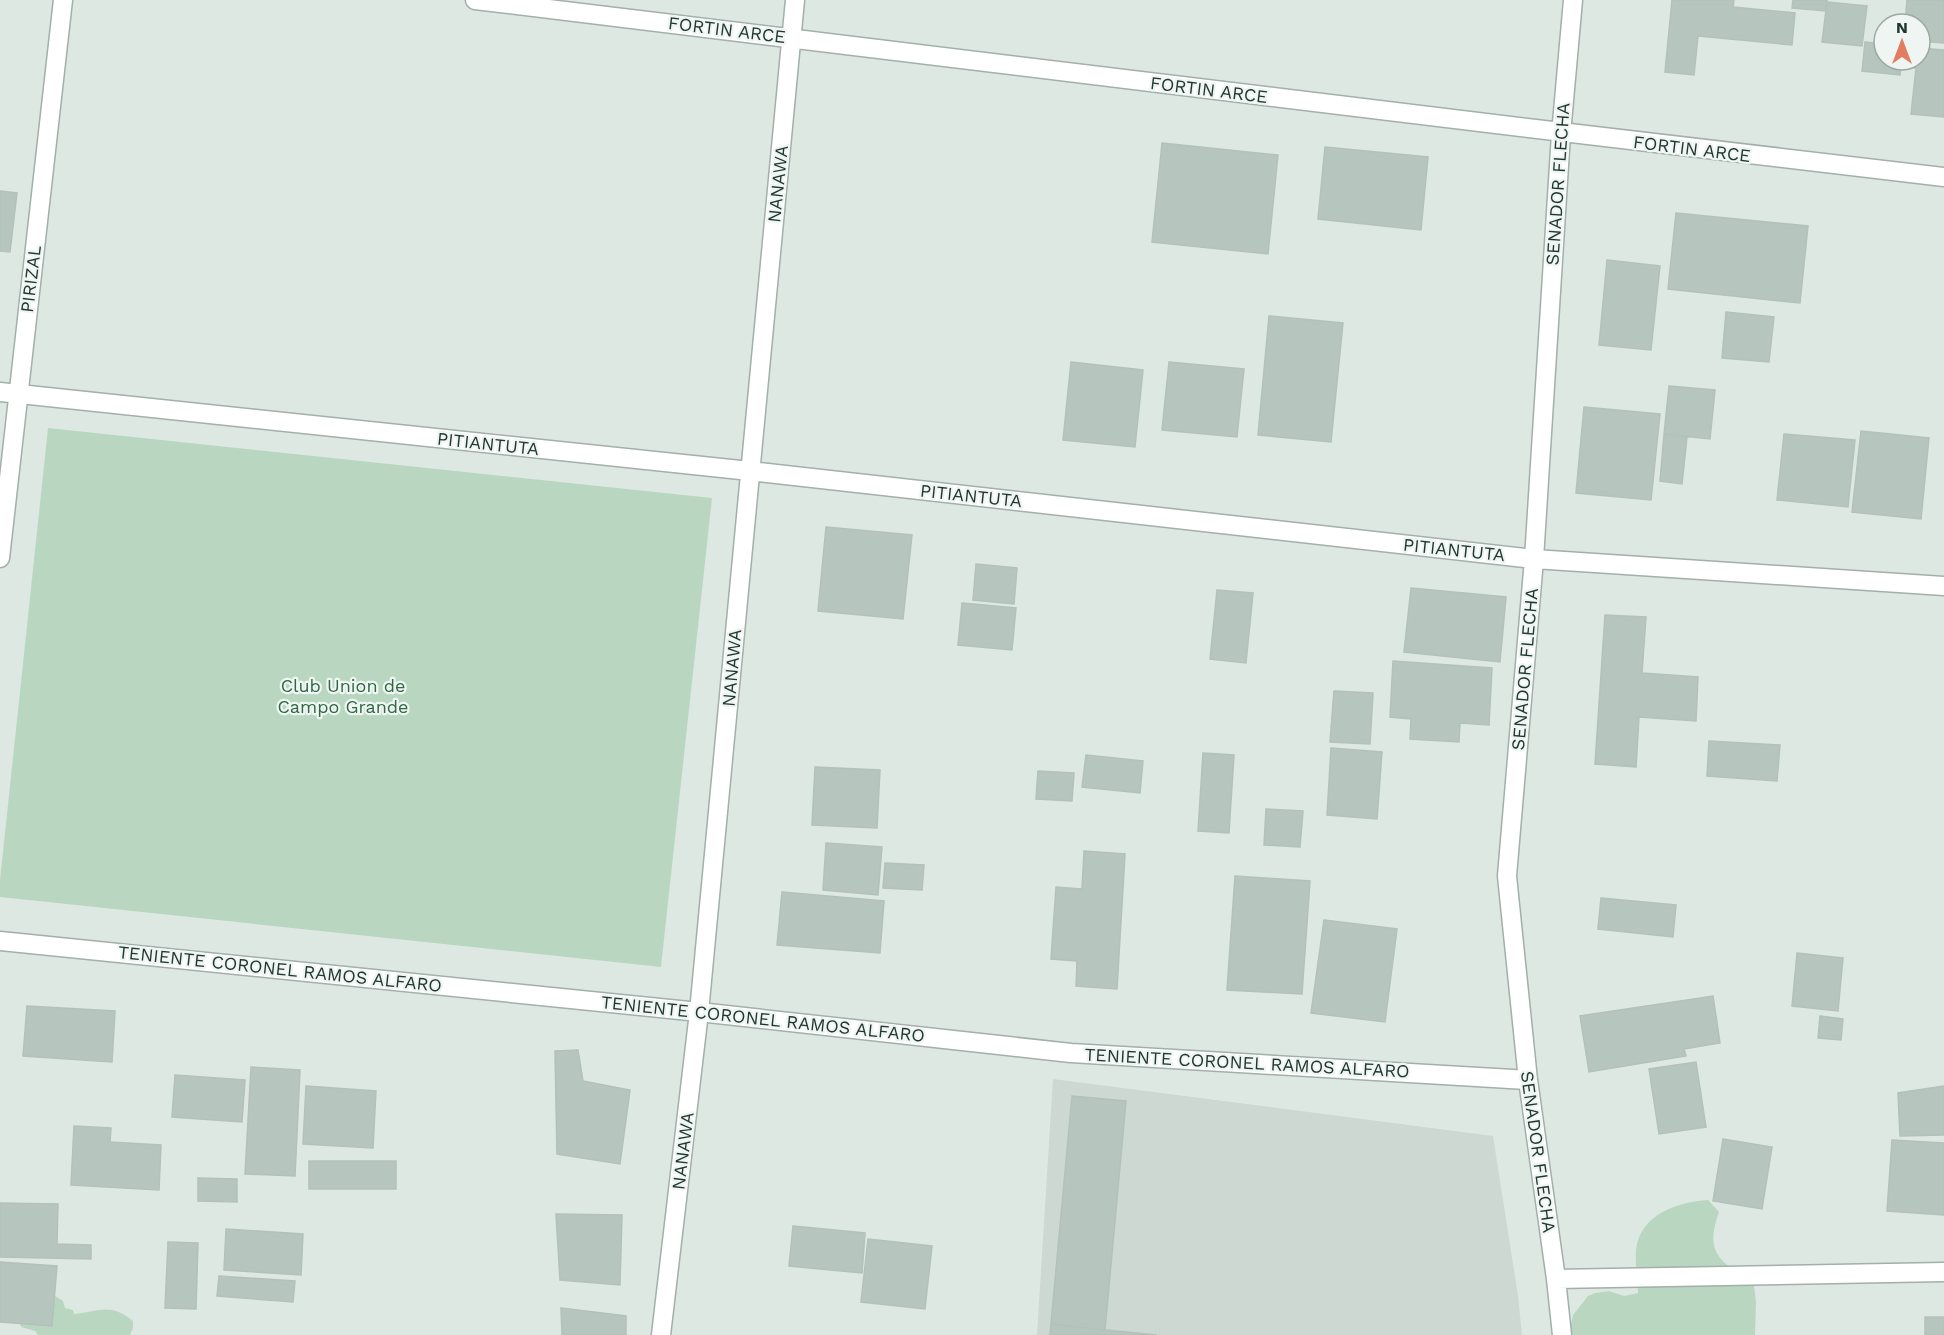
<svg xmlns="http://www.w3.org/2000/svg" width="1944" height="1335" viewBox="0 0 1944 1335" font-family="'Work Sans',sans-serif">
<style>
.built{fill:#cdd8d2}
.green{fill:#b9d7c0}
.building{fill:#b7c5bf;stroke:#b2c1ba;stroke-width:1.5}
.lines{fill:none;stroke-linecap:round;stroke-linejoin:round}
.minor-casing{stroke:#a2afaa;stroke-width:21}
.minor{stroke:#fff;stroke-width:18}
.labels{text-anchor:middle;stroke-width:4.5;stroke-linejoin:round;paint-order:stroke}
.street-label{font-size:18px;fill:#223630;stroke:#eef5f2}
.park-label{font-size:18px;fill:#306844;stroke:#eef5f2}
</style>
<rect width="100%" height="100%" fill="#dee8e3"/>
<!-- built -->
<path class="built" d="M1053,1079L1493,1136L1518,1296L1522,1335H1037Z"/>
<!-- green -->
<path class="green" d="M48,428L712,498L661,967L0,897V880Z
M1708,1200L1719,1212C1703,1257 1723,1260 1754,1286L1756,1302L1755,1335H1573L1570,1330L1573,1315L1588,1296L1595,1293L1609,1291L1624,1296L1638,1293C1637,1279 1635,1263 1636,1250C1640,1214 1678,1202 1708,1200Z
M49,1292L63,1301L65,1308L73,1310L74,1314C100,1312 110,1302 133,1321V1328L130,1335H38L35,1331L21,1327L19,1319Z"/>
<!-- building -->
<path class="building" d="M1672,0H1734L1733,7L1795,13L1792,45L1698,36L1694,75L1665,72Z
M1793,0H1827L1826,11L1792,8Z
M1907,0H1944V43L1920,41V24H1905Z
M1827,2L1867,6L1862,46L1822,42Z
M1865,42L1884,44V60H1920V48L1944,50V117L1911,114L1916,68L1901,67L1900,75L1862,71Z
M1162,143L1278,155L1268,254L1152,242Z
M1325,147L1428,157L1421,230L1318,219Z
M0,191L17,193L10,252L0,251Z
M1676,213L1808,226L1800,303L1668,289Z
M1607,260L1660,266L1651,350L1599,345Z
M1726,312L1774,317L1769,362L1722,358Z
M1269,316L1343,323L1331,442L1258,435Z
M1071,362L1143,370L1135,447L1063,440Z
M1169,362L1244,369L1237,437L1162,430Z
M1669,386L1715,390L1710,439L1664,434Z
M1584,407L1660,414L1651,500L1576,493Z
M1861,431L1929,438L1921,519L1852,512Z
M1664,434L1687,437L1682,484L1660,481Z
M1784,434L1855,440L1848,507L1777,500Z
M826,527L912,535L903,619L818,611Z
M976,564L1017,568L1014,604L973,600Z
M1411,588L1506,597L1500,662L1404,652Z
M1217,590L1253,593L1246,663L1210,659Z
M962,603L1016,608L1012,650L958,645Z
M1605,615L1646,617L1642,673L1698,677L1696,721L1639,717L1636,767L1595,764Z
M1393,661L1492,668L1489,725L1460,723L1459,742L1410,739L1411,719L1390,717Z
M1334,691L1373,693L1370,744L1330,742Z
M1709,741L1780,745L1777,781L1707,776Z
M1331,748L1382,752L1377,819L1327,815Z
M1203,753L1234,755L1229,833L1198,831Z
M1086,755L1143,761L1140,793L1082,787Z
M815,767L880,770L877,828L812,825Z
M1038,771L1074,773L1072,801L1036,799Z
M1266,809L1303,811L1300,847L1264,845Z
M826,843L882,847L878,895L823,890Z
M1084,851L1125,854L1117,989L1076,986L1077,961L1051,959L1056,887L1082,889Z
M885,863L924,865L922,890L883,888Z
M1235,876L1310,881L1302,994L1227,990Z
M782,892L884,901L880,953L777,945Z
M1601,898L1676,905L1673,937L1598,929Z
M1324,920L1397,929L1385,1022L1311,1013Z
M1797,953L1843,958L1838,1011L1792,1006Z
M1713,996L1720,1043L1684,1049L1686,1056L1589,1072L1580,1016Z
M27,1006L115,1011L112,1062L23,1056Z
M1820,1016L1843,1019L1841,1040L1818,1038Z
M578,1050L583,1081L630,1090L620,1164L557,1154L555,1051Z
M1696,1062L1706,1127L1659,1134L1649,1069Z
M251,1067L300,1070L295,1176L245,1174Z
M175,1075L245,1080L242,1122L172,1117Z
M306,1086L376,1091L373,1148L303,1144Z
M1944,1086V1135L1900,1136L1898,1093Z
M1072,1096L1126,1101L1105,1330L1051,1324Z
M74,1126L111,1128L110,1142L161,1145L159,1190L71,1185Z
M1723,1139L1772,1147L1762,1209L1713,1201Z
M1892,1140L1944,1143V1215L1887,1211Z
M309,1161H396V1189H309Z
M198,1178L237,1179V1202L198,1201Z
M0,1203L58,1204L57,1244L91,1245V1259L0,1257Z
M556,1214L622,1215L620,1285L560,1280Z
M793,1226L865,1233L862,1273L789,1266Z
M226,1229L303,1234L301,1275L224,1270Z
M868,1239L932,1246L925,1309L861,1302Z
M168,1242L198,1243L196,1309L165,1308Z
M0,1262L57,1266L52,1326L0,1322Z
M219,1276L295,1281L293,1302L217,1296Z
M561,1308L626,1316V1335H562Z
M1925,1317H1944V1335H1925Z
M1051,1324L1105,1330L1157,1335H1050Z"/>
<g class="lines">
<defs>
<path id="minor" d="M475,0C965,58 1454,121 1944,177
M0,392L750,471L1534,559L1944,586
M0,558L63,0
M0,941L699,1012L1071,1053L1528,1080
M1556,1279L1944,1272
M661,1335L699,1012L795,0
M1562,1335L1556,1279L1528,1080L1507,876L1534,559L1561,134L1573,0"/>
</defs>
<!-- minor casing -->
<use href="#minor" class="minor-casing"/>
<!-- minor -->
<use href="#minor" class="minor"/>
</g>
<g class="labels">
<!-- street labels -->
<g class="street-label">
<text transform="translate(727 30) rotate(7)" y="6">FORTIN ARCE</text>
<text transform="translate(1209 90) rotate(7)" y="6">FORTIN ARCE</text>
<text transform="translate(1692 149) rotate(7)" y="6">FORTIN ARCE</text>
<text transform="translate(778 184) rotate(-84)" y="6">NANAWA</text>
<text transform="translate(1558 184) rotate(-86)" y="6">SENADOR FLECHA</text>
<text transform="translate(31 279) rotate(-83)" y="6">PIRIZAL</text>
<text transform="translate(488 444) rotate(6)" y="6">PITIANTUTA</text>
<text transform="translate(971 496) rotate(6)" y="6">PITIANTUTA</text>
<text transform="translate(1454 550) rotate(6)" y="6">PITIANTUTA</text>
<text transform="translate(732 668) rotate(-85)" y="6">NANAWA</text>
<text transform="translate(1525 669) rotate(-85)" y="6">SENADOR FLECHA</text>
<text transform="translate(280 969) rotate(6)" y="6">TENIENTE CORONEL RAMOS ALFARO</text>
<text transform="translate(763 1019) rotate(6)" y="6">TENIENTE CORONEL RAMOS ALFARO</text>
<text transform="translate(1247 1063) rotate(3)" y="6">TENIENTE CORONEL RAMOS ALFARO</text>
<text transform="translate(683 1151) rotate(-83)" y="6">NANAWA</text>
<text transform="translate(1538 1152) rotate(82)" y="6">SENADOR FLECHA</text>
</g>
<!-- park labels -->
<g class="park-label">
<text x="343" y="692">Club Union de<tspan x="343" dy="21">Campo Grande</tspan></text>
</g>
</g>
<!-- north arrow -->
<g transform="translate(1902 42)"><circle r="28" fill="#eef5f2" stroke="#9ca9a4" stroke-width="1.5"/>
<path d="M0-4.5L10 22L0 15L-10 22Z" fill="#e27d62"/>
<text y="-9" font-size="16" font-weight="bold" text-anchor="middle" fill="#223630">N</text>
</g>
</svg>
